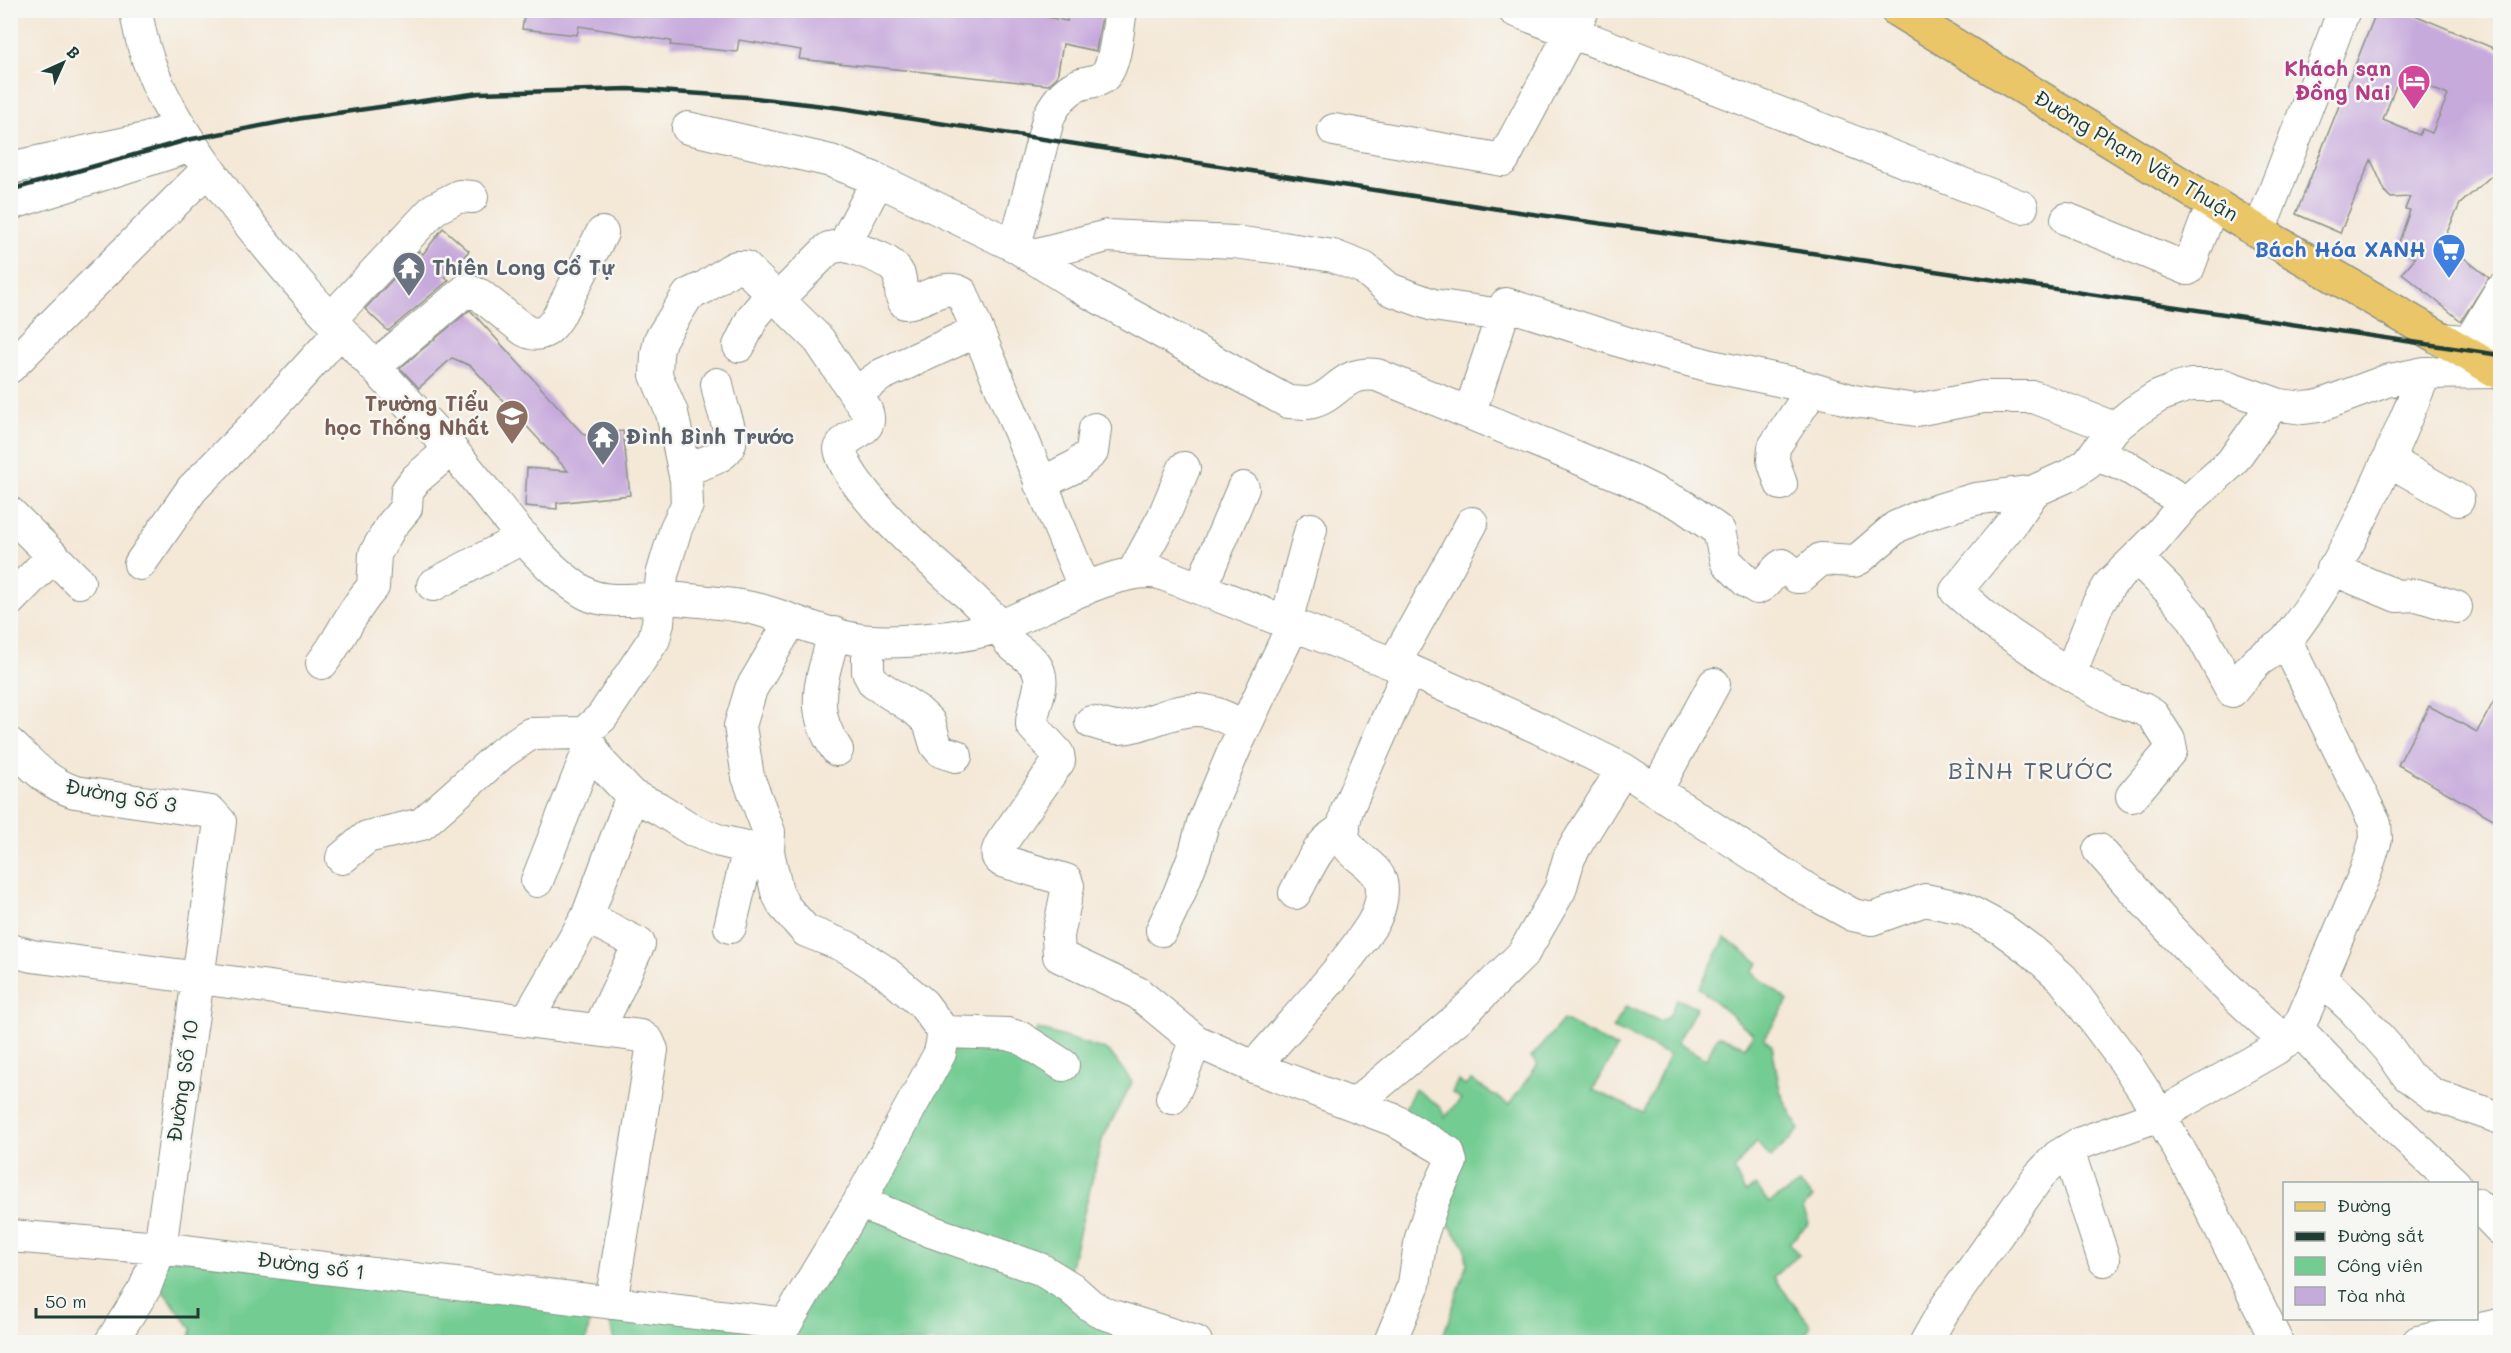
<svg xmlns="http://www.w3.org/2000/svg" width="2511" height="1353" viewBox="0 0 2511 1353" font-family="Mali,sans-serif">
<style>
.green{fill:#73cc92;stroke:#498463;stroke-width:1.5}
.building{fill:#c7aadc;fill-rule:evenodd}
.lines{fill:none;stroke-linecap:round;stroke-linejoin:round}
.minor-casing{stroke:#8a9286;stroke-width:34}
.major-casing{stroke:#8a9286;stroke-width:36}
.minor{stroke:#fff;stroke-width:32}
.major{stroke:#ebc669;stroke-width:33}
.rail{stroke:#1f3d34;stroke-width:4.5}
.labels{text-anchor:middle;stroke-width:5;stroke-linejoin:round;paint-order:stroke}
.hotel-label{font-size:21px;font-weight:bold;fill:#b23c85;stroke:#f6f6f2;text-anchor:end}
.street-label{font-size:21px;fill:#1f3d34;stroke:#f6f6f2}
.shop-label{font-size:21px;font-weight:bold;fill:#366cbe;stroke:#f6f6f2;text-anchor:end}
.worship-label{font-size:21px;font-weight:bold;fill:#5b616d;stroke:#f6f6f2;text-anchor:start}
.education-label{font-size:21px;font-weight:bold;fill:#785e54;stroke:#f6f6f2;text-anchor:end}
.quarter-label{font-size:24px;letter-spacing:1.5px;fill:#5a636f;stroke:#f6f6f2}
</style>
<rect width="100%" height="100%" fill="#f6f6f2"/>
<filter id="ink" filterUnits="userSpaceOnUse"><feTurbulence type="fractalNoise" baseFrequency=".0167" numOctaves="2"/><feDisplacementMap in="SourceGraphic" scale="12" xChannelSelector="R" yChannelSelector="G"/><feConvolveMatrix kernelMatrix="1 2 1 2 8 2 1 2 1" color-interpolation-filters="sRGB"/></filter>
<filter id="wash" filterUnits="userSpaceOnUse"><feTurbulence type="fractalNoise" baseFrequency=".008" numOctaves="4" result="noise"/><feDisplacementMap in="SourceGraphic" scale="24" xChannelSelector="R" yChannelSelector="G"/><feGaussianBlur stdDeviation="1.35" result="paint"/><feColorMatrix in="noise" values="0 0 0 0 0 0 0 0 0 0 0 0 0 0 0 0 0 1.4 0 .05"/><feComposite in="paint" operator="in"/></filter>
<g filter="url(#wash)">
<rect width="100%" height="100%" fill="#f4e8d7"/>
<!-- green -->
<path class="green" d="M1725,938L1759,963L1752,972L1788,1001L1764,1039L1772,1046L1780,1091L1799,1130L1771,1158L1756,1142L1734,1170L1745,1192L1756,1186L1769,1203L1799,1184L1813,1197L1803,1208L1809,1223L1789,1243L1799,1255L1773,1277L1811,1325L1801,1342H1441L1467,1265L1465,1246L1449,1225L1435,1222L1459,1162L1401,1115L1415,1089L1440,1107L1445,1117L1461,1099L1452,1093L1458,1080L1465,1086L1471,1080L1509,1105L1538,1064L1531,1058L1563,1020L1617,1048L1593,1090L1643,1113L1669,1055L1613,1028L1626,1006L1660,1021L1669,1017L1676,999L1697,1007L1677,1043L1706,1059L1718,1035L1745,1047L1753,1034L1699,988Z
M1038,1029L1109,1051L1132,1082L1102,1140L1065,1290L1178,1342H614L608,1311L790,1332L950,1048L1033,1038Z
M165,1257L592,1308L586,1342H189L192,1329L156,1282Z"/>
<g id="blocks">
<!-- building -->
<path class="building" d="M525,10H1011L1067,21L1069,10H1103L1096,51L1063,44L1057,77L1048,85L799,59L801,50L739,40L737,52L670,45L671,41L579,26L577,35L522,29Z
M2377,10H2403L2500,51V168L2460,204L2443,241L2489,278L2461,321L2402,273L2415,258L2397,248L2410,210L2405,209L2410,197L2391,198L2386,193L2371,160L2340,233L2296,214ZM2400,75L2448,95L2432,133L2422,129L2419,135L2383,120Z
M443,228L469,251L445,277L449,280L388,331L365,309L419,251L423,254Z
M470,310L584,435L623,431L630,495L557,503V509L525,506L527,468L568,471L471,366L452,358L419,388L400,368Z
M2500,690V823L2398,765L2429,706L2477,732Z"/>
</g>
</g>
<g filter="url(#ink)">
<use href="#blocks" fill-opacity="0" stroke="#8a9286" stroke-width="1.5"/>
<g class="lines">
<defs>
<path id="minor" d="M136,10C146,84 188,142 231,200C297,289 375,366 449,447C488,490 537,567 587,594C610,606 653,596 680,599C706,602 734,603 760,610C796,620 832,638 870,641C905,643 970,637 1003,625C1044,609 1117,565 1160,573L1409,670L1539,728L1623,769L1811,892L1853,915L1872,919L1925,900L1963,908L2002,929L2033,952L2063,979L2124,1060L2160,1115L2200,1187L2277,1342
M1514,10L2022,207
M688,128L831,161L878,180L1015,246L1078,286L1288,402C1294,402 1302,403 1308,403C1336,399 1341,370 1377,375L1629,479L1682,505L1719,531L1726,561L1746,581L1757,588C1768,584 1772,571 1783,565L1797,577H1800L1821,559L1854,561L1860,558L1896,527L1925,514L1975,499L2034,491L2072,474L2088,463L2114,428L2134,412L2157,397L2177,389L2191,385H2223L2280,405L2304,408L2319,406L2386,381L2425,373L2497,372
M1334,130L1503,160L1583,10
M10,168L146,139L179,127
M878,180L844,245C860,251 891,257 899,275C902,284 899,295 905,303C925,302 942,282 962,293L1085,589
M10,204L191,146
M2067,219L2188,269L2213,203
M2259,232L2344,10
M1015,246L1049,116C1056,102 1066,89 1081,84C1089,81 1101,82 1106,74C1116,62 1118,26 1121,10
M1030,256L1107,236L1234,242L1283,248L1333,256L1364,268L1389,289L1433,305L1501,315
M779,298L829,248L844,245
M330,320L434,209L459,196L472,197
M2440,339L2500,344
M2470,341L2500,291
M739,346L753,317L773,293
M10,367L208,169
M374,367L466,290L480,295L524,330C540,339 550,330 558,317L602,233
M855,394L881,375L977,331
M1470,412L1506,304L1636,346L1711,366L1792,383L1854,401L1916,410L1983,397H2034L2114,428
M2388,460L2458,500
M684,469C755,450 726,437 717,384
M1040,484L1076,466L1092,452L1095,429
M1781,484L1773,460L1774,447L1813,389
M2034,491L2012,523L1956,591L1990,621L2061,669L2115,700L2143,709L2153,715L2169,740L2171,750L2132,796
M2186,503L2231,463L2274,403
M10,513L79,582
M2137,558L2169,590L2192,617L2232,691C2240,681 2249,669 2259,660C2268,653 2282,647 2288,638C2349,560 2387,463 2425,373
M140,564L192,489L263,417L340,332
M2332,569L2397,596L2417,595L2456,607
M1133,573L1163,518L1184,468
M433,585L524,537
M1201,587L1243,488
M10,600L53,556
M1286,622L1311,529
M834,633C823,679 807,708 837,750
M868,641V672L874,683L916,710L929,722L936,745L941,751L956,756
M322,663C341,639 352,609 373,587L375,554L391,526L406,508L407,491L416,479L451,449
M1394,664L1472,523
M2070,674L2097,606L2110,584L2152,543L2186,503L2126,466L2095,455
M1091,722C1100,724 1110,728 1119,728C1145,727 1169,710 1196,710C1214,710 1230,720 1245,727
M584,733L600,762L632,796L658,808L694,831L720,841L768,852
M10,744C31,764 47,783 75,792L211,812L220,822L160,1248L145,1288L111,1342
M1656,791L1714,684
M2099,850C2158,918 2218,983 2286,1041
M342,858L367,837L422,824L502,753L530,734L584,733L602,717L654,639L658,623L662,575L676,528L687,505L686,480L672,413L656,375L657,354L660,340L688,295L705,287L730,270L736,267H745L819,340L866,410C876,435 848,429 840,449C848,493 941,568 975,601C983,609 994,618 1001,627C1004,632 1006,638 1010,643C1020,653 1034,658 1039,672C1045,689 1031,707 1032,725L1058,754L1059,761L1002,842C998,849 994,856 1002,861L1066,880L1068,886L1058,936L1059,956L1138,993L1196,1041L1172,1098
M537,881L590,747
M1295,893C1308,870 1318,840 1344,829
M587,917L639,944L599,1029
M730,927L749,848
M1162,930L1179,894L1195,853L1203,823L1235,748L1293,625
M10,950L32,956L641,1036L648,1041L652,1050L611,1303
M2321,979L2354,1010L2389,1049L2408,1076L2434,1095L2500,1118
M527,1020L587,917L632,796
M2298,1029L2359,1093L2455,1184
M944,1032L1008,1034L1021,1038L1063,1065
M1196,1041L1254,1067L1394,1120L1448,1152L1451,1162L1434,1198L1421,1238L1414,1284L1390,1342
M1254,1067C1293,1021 1338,976 1371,926C1379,914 1384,896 1381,882C1376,862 1344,855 1343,832C1343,825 1346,816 1347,810L1409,670
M1354,1105L1458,1018L1523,954L1560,890L1569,858L1576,845L1623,769
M2068,1150L2104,1260
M859,1202L933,1232L1040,1269L1071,1288L1090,1305L1103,1313L1196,1342
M2476,1204L2500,1229
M10,1236L160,1248L786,1324
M775,1342L859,1202L940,1053L944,1032L923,1004L884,971L847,947L806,931L784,906L777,892L768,852L769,832L748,777L740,726L751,689L791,621
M1926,1342L1944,1310L2039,1176L2058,1156L2078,1144L2160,1115L2277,1048L2298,1029L2366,871L2376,839L2375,823L2286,641
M2418,1342L2500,1325"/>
<path id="major" d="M1897,10L2259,232L2500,373"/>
</defs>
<!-- minor casing -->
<use href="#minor" class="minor-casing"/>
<!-- major casing -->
<use href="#major" class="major-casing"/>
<!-- minor -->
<use href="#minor" class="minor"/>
<!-- major -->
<use href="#major" class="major"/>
<!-- rail -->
<path class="rail" d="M10,190L187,140L302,118L479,93L628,89L747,97L841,108L1498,209L1840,257L2500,355"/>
</g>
</g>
<!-- icons -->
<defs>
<symbol id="hotel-pin" viewBox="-11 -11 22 30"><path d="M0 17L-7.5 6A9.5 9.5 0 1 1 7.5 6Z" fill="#d1479c" stroke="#f6f6f2"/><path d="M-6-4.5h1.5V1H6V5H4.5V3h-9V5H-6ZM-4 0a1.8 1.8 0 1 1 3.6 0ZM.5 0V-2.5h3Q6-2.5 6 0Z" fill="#fff"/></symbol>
<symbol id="supermarket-pin" viewBox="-11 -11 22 30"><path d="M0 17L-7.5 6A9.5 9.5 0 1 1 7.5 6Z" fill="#3f7fe0" stroke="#f6f6f2"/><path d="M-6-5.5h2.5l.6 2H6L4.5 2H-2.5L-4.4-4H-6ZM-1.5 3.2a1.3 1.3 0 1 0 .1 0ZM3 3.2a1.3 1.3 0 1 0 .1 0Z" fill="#fff"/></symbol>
<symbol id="temple-pin" viewBox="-11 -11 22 30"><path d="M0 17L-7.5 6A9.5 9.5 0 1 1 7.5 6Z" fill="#6b7280" stroke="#f6f6f2"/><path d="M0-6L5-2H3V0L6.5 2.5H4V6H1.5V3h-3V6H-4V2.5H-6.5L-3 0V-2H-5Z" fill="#fff"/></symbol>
<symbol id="school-pin" viewBox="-11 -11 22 30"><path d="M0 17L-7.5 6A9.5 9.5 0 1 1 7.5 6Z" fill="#8d6e63" stroke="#f6f6f2"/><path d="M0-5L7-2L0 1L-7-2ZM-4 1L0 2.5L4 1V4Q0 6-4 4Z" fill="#fff"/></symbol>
</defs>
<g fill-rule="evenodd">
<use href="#hotel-pin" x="2395" y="62" width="38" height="52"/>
<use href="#supermarket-pin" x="2430" y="231" width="38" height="52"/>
<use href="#temple-pin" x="390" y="249" width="38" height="52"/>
<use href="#school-pin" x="493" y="397" width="38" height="52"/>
<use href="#temple-pin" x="584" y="418" width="38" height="52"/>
</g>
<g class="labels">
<!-- hotel labels -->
<g class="hotel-label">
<text x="2391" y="76">Khách sạn<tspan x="2391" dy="24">Đồng Nai</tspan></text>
</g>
<!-- street labels -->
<g class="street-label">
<text transform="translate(2136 156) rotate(31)" y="7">Đường Phạm Văn Thuận</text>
<text transform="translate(121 796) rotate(10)" y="7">Đường Số 3</text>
<text transform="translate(183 1081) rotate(-82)" y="7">Đường Số 10</text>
<text transform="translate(311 1266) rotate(7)" y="7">Đường số 1</text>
</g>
<!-- shop labels -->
<g class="shop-label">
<text x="2426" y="257">Bách Hóa XANH</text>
</g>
<!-- worship labels -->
<g class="worship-label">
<text x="432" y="275">Thiên Long Cổ Tự</text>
<text x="626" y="444">Đình Bình Trước</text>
</g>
<!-- education labels -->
<g class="education-label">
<text x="489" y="411">Trường Tiểu<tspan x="489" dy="24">học Thống Nhất</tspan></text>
</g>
<!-- quarter labels -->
<g class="quarter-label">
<text x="2031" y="779">BÌNH TRƯỚC</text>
</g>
</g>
<!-- margin -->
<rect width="2511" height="1353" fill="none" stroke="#f6f6f2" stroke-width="36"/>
<!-- legend -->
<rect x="2283" y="1182" width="195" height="138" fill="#f6f6f2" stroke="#a0aca6" stroke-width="1.5"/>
<rect x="2295" y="1202" width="30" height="9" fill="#ebc669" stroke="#a0aca6" stroke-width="1.5"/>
<text x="2337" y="1212" font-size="18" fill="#1f3d34">Đường</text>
<rect x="2295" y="1232" width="30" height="9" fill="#1f3d34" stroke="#a0aca6" stroke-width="1.5"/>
<text x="2337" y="1242" font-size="18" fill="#1f3d34">Đường sắt</text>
<rect x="2295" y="1257" width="30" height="18" fill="#73cc92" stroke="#a0aca6" stroke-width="1.5"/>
<text x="2337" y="1272" font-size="18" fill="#1f3d34">Công viên</text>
<rect x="2295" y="1287" width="30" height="18" fill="#c7aadc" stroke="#a0aca6" stroke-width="1.5"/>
<text x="2337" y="1302" font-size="18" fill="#1f3d34">Tòa nhà</text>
<!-- north arrow -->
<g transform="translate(63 63) rotate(45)" stroke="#f6f6f2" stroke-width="4.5" paint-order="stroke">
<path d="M0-4.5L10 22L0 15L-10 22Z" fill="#1f3d34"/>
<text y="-9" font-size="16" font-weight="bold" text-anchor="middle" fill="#1f3d34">B</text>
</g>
<!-- scale -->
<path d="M36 1308v9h162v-9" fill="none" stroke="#1f3d34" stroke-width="3"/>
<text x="45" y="1308" font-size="18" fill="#1f3d34" stroke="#f6f6f2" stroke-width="4.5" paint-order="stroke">50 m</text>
</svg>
